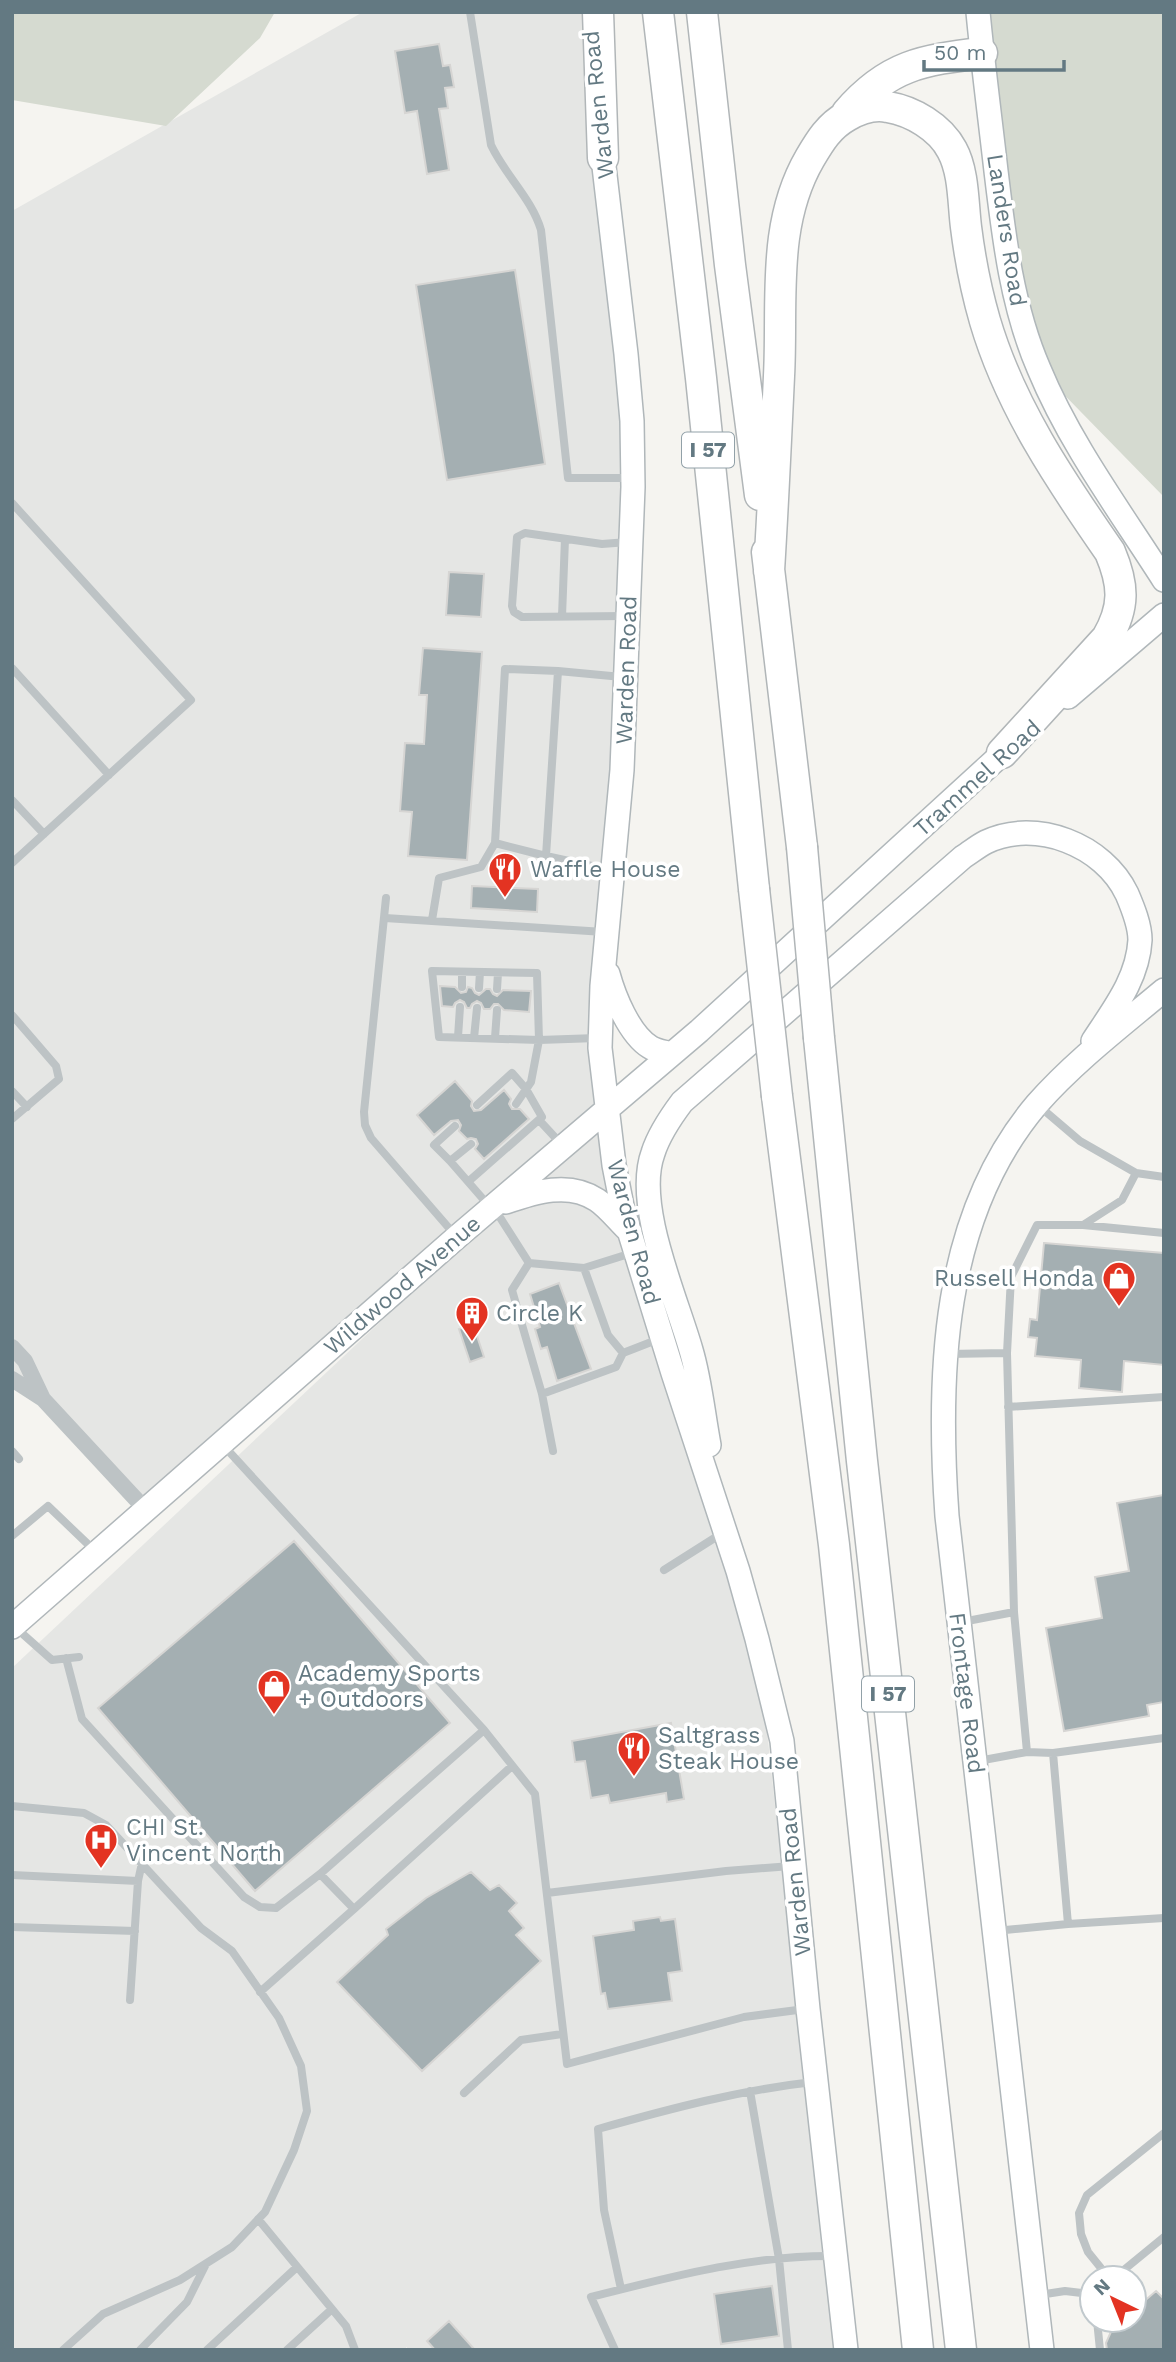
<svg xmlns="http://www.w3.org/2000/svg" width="1176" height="2362" viewBox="0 0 1176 2362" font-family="'Work Sans',sans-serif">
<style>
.built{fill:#e5e6e4}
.green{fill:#d5dad0}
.building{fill:#a4afb2;stroke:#d6d5d3;stroke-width:2}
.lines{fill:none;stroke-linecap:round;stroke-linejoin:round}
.secondary-casing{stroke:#b0b7ba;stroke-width:26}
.motorway-casing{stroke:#b1b6b8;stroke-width:33}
.service{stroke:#bdc3c5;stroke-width:8}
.minor{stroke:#bdc3c5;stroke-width:16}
.secondary{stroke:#fff;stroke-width:23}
.motorway{stroke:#fff;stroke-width:30}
.motorway-bridge-casing{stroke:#b1b6b8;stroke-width:33;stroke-linecap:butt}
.motorway-bridge{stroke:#fff;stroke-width:30}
.labels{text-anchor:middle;stroke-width:7;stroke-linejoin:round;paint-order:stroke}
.shield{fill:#fff;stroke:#92a1a8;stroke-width:2}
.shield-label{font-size:21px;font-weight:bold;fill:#637982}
.street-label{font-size:23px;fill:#637982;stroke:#fff}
.poi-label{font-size:23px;fill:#637982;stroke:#fff;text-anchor:start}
</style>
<rect width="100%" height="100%" fill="#f5f4f0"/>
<!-- built -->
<path class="built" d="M363,12H588L626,354L608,1109L757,1639L834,2350H407V2347L403,2350H12V1668L593,1122L145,1509L12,1370V211Z"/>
<!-- green -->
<path class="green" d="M12,12H275L260,38L166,126L12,100Z
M979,12H1164V497L1038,368Z"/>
<!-- building -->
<path class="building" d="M439,44L443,66L450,65L454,87L445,88L448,108L439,109L449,170L427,174L417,111L405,113L395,51Z
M515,270L545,464L447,480L416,285Z
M449,572L484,574L481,617L446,615Z
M423,648L482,652L467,860L408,856L412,812L400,811L405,743L424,744L427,695H419Z
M472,886L538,889L537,912L471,908Z
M440,986L455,987L461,993L466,992L468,987L472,988L475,993L479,995L486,989H490L493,994L497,996L503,990L531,991L529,1012L504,1010L498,1004H494L490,1009H484L481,1003L477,1001L472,1004L470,1008H467L464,1002L460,1000L455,1003L453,1007L442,1006Z
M455,1081L472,1101L471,1106L474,1111L481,1110L504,1090L511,1099L509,1104L512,1109H520L529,1119L484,1159L475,1149L478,1144L476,1139L471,1138L467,1139L459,1131L461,1125L458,1120L451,1121L434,1135L417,1115Z
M1044,1243L1164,1253V1365L1124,1361L1122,1392L1079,1388L1081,1360L1035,1356L1037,1338L1028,1337L1030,1319L1037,1320Z
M559,1283L591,1369L557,1381L547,1347L541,1349L535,1329L540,1327L530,1294Z
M473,1324L484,1357L470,1362L459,1329Z
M1164,1495V1702L1147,1705L1149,1716L1064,1731L1046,1628L1102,1618L1095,1577L1129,1571L1117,1503Z
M294,1541L450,1723L255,1891L98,1708Z
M671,1723L684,1799L667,1802L666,1793L610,1803L608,1795L591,1798L585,1761L575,1762L572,1741Z
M471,1872L490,1890L499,1885L517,1903L509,1911L524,1928L516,1935L541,1961L422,2071L337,1982L388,1935L386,1929L426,1898Z
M660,1917L661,1921L675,1919L682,1971L668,1973L672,2001L608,2009L605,1993L601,1994L593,1936L634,1930L633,1921Z
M772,2286L779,2336L721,2344L714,2294Z
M1156,2291L1164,2299V2350H1107L1106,2343L1113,2327L1121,2320H1134V2310Z
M449,2321L475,2350H435L427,2341Z"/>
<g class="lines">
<defs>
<path id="secondary" d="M978,12C983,65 990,118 996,171C1004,238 1012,307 1039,369C1070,444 1120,511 1164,580
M601,141L626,354L632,421L633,487L622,770L602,986L600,1048L614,1165L623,1211L673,1373L738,1571L757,1639L782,1741L808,2009L846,2350
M1068,697L1164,615
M608,974C614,996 629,1034 650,1047C656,1051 665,1052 671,1054
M506,1202C535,1192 569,1181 597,1200C609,1208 619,1222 630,1232
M709,1445C703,1413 700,1380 691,1350C676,1297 634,1205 653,1153C659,1134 670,1118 682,1102L963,857C971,852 978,846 986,842C1036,818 1104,845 1127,894C1133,908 1140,925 1140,940C1138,979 1113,1010 1093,1041
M12,1627L457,1237L699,1031L1015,742
M1042,2350L947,1516C937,1376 941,1217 1037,1104C1074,1062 1121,1026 1164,990"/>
<path id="motorway" d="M598,12L603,158
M658,12L701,378L754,889
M702,12L730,265L760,495
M847,113C888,65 923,60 982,53
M767,552L802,847
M769,571C773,506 776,441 779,376C783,302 771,225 810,158C820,141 829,126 847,116C859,109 874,104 888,107C912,111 940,127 952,150C964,172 963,203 966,227C970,259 976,290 985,321C1010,406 1060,480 1110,552C1124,585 1125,607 1107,638L1002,753
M819,1038L862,1461L961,2350
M777,1096L834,1545L918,2350"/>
</defs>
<!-- secondary casing -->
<use href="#secondary" class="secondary-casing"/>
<!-- motorway casing -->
<use href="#motorway" class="motorway-casing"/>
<!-- service -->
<path class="service" d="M470,12L491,145C505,175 532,199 541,230L568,478H630
M12,503L191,700L12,863
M562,616L565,539
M626,616L522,617L514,612L512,606L517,537L525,533L602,544L628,542
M12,668L109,775
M12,800L44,834
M546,856L495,843L505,669L558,671
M610,870L546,856L558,671L622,677
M386,898L364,1112L365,1125L371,1138L455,1235
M385,918L604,932
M432,920L439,878L481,867L495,843
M462,987V972
M479,988L480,972
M497,989L498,973
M12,1015L56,1066L59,1079L12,1119
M458,1037L460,1007
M474,1038L477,1008
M495,1038L497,1010
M12,1091L27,1107
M516,1104L531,1082L539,1040L439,1037L432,971L537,973L539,1040L597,1038
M1039,1106L1080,1141L1136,1173L1164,1177
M539,1120L563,1146
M471,1144L450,1161L490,1207
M450,1161L434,1145L455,1126
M469,1181L542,1117L526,1089L512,1073L477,1105
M494,1208L529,1263L512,1290L542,1394L553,1451
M1083,1225L1164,1233
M529,1263L584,1268L635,1252
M584,1268L608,1335L623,1353L659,1339
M1007,1353L1011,1277L1037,1225H1083L1122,1200L1136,1173
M947,1354L1007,1353L1014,1612L962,1622
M542,1394L616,1367L623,1353
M1008,1407L1164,1397
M223,1445L484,1730L535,1794L567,2064L744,2017L805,2009
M12,1451L19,1459
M12,1536L48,1506L94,1550
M664,1570L724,1532
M16,1628L52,1660L79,1657
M66,1658L82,1719L244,1897L260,1907L276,1908L320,1874L484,1730
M1053,1753L1164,1738
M978,1761L1027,1752L1014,1612
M12,1806L84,1813L106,1825L201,1928L232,1951L279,2018L301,2066L307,2111L294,2150L265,2212L232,2247L180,2280L103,2314L63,2350
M320,1874L354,1909L512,1766
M12,1875L138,1881
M547,1893L726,1871L791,1866
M1068,1924L1164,1918
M12,1927L135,1931
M995,1931L1068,1924L1053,1753L1027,1752
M260,1992L354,1909
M130,2000L138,1881L142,1863
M750,2091L779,2259L788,2350
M464,2093L521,2040L562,2034
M258,2219L346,2326L355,2350
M1109,2278L1088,2252L1081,2234L1079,2213L1087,2195L1164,2133
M1114,2278L1164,2237
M621,2289L604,2210L598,2129C669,2109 740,2090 813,2082
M1039,2295L1065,2291L1090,2294L1092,2299
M1097,2320L1100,2350
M140,2350L187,2302L206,2264
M207,2350L297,2267
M287,2350L332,2309
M615,2350L591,2297C670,2277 752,2255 834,2256"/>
<!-- minor -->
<path class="minor" d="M12,1347L25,1361L43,1399
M12,1379L43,1399L145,1509"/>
<!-- secondary -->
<use href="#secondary" class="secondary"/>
<!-- motorway -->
<use href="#motorway" class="motorway"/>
<defs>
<path id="motorway-bridge" d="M802,847L819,1038
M754,889L777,1096"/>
</defs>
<!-- motorway-bridge casing -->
<use href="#motorway-bridge" class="motorway-bridge-casing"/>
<!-- motorway-bridge -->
<use href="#motorway-bridge" class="motorway-bridge"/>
</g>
<!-- icons -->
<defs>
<symbol id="restaurant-pin" viewBox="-11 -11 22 30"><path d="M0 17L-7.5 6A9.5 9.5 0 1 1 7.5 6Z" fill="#e33322" stroke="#fff"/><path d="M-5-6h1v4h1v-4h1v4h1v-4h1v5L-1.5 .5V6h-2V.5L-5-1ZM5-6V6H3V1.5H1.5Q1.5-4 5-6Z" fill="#fff"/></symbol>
<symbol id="shop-pin" viewBox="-11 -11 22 30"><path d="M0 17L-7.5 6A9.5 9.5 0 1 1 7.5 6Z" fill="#e33322" stroke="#fff"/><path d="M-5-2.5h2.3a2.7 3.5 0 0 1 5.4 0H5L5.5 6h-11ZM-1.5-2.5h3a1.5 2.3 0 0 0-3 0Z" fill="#fff"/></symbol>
<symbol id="building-pin" viewBox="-11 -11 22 30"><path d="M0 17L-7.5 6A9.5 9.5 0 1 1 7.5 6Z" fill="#e33322" stroke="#fff"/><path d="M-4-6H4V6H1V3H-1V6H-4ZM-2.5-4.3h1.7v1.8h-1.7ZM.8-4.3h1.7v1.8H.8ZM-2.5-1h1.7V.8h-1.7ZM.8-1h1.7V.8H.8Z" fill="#fff"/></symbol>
<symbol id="hospital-pin" viewBox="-11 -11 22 30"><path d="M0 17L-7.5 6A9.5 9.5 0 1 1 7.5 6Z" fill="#e33322" stroke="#fff"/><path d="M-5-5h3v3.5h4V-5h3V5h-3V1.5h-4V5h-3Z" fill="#fff"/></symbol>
</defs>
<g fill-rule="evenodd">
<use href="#restaurant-pin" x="486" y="850" width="38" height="52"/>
<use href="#shop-pin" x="1100" y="1259" width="38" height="52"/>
<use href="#building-pin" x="453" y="1294" width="38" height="52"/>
<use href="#shop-pin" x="255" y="1667" width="38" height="52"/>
<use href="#restaurant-pin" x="615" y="1729" width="38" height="52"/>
<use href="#hospital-pin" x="82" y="1821" width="38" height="52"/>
</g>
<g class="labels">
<!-- shield labels -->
<g class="shield">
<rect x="682" y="432.5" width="52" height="35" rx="5"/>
<rect x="862" y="1676.5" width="52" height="35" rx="5"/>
</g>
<g class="shield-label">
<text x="708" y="457">I 57</text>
<text x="888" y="1701">I 57</text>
</g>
<!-- street labels -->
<g class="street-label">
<text transform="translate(598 105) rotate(-96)" y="8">Warden Road</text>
<text transform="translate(1007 230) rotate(81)" y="8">Landers Road</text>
<text transform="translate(626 670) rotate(-88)" y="8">Warden Road</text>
<text transform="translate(977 778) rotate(-42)" y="8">Trammel Road</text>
<text transform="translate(634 1232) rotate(75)" y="8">Warden Road</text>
<text transform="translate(402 1285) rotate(-41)" y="8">Wildwood Avenue</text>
<text transform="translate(967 1693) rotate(83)" y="8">Frontage Road</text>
<text transform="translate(795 1882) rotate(-96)" y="8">Warden Road</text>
</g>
<!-- poi labels -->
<g class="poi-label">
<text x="530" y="877">Waffle House</text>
<text x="1094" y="1286" text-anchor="end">Russell Honda</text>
<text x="496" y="1321">Circle K</text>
<text x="298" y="1681">Academy Sports<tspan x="298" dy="26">+ Outdoors</tspan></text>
<text x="658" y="1743">Saltgrass<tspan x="658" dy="26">Steak House</tspan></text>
<text x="126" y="1835">CHI St.<tspan x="126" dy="26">Vincent North</tspan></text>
</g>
</g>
<!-- border -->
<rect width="1176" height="2362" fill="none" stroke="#637982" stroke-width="28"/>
<!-- north arrow -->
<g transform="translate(1113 2299) rotate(317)"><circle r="33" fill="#ffffff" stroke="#c1c9cd" stroke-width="2"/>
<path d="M0-5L12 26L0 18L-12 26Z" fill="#e33322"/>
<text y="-10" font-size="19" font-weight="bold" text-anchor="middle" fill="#637982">N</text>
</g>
<!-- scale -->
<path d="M924 60v10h140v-10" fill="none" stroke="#637982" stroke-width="3.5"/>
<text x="934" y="60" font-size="21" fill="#637982" stroke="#ffffff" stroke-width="5" paint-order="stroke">50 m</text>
</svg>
